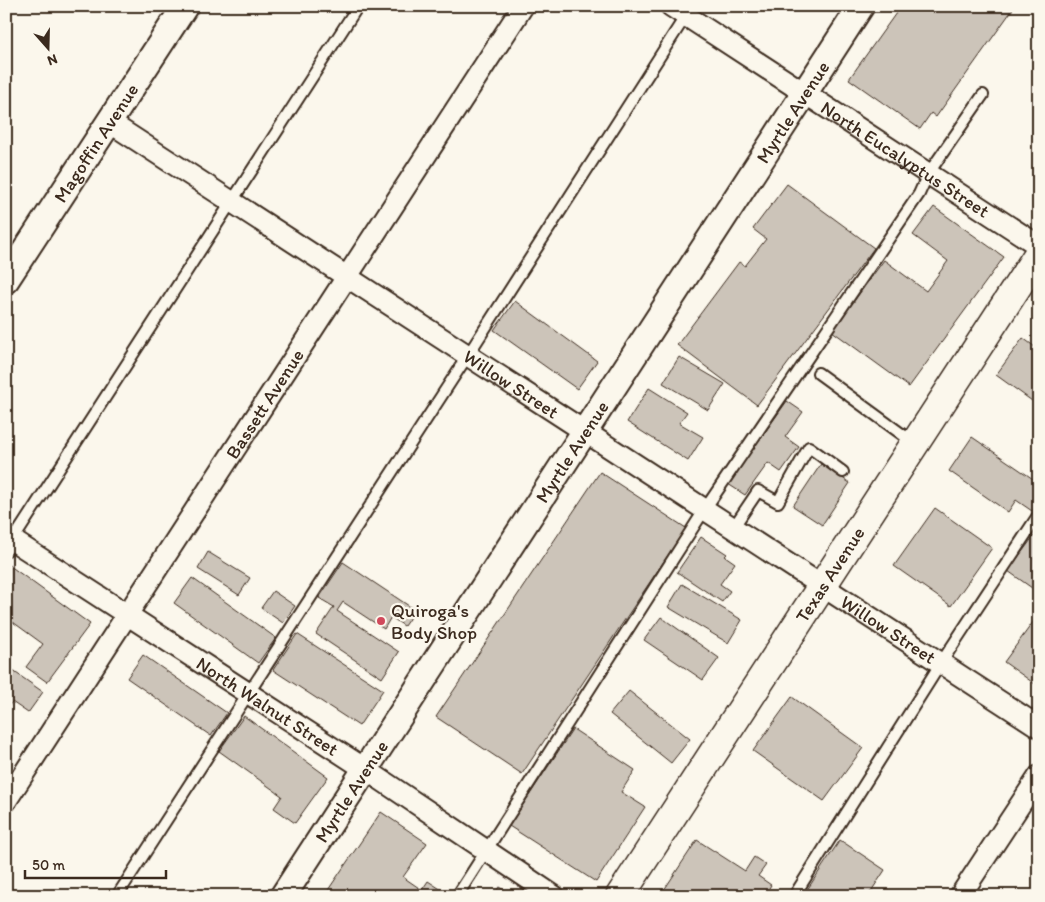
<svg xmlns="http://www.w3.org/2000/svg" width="1045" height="902" viewBox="0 0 1045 902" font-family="Itim,sans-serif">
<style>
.building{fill:#ccc4b9;stroke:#3b2a1e}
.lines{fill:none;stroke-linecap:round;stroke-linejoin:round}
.service-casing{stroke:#3b2a1e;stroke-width:14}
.minor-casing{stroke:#3b2a1e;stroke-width:24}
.tertiary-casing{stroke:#3b2a1e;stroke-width:29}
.secondary-casing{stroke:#3b2a1e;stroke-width:31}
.service{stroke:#fbf7ec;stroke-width:10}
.minor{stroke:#fbf7ec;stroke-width:20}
.tertiary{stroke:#fbf7ec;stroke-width:25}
.secondary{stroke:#fbf7ec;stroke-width:28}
.poi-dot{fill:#d1495b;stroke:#fbf7ec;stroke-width:2}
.labels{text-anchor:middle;stroke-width:4.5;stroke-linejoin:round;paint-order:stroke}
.street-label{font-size:19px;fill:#3b2a1e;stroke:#fbf7ec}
.poi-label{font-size:19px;fill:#3b2a1e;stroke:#fbf7ec;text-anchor:start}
</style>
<rect width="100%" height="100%" fill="#fbf7ec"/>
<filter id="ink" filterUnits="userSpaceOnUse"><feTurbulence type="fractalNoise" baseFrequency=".02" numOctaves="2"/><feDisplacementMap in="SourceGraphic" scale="10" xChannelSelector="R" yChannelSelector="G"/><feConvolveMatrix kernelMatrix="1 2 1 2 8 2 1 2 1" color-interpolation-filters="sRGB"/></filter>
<g filter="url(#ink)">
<!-- building -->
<path class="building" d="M901,6H1015L936,117L931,113L920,129L849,79Z
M787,184L874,248L757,405L677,345L739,262L745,266L766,239L753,229Z
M934,207L1004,257L909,387L832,331L884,260L926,291L948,261L913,235Z
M515,301L597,361L577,389L494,330Z
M1023,338L1039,350V406L996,375Z
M679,357L725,384L708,410L663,383Z
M649,388L687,412L679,423L703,437L688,461L627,422Z
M787,401L803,412L785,437L799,447L781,472L768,463L745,495L728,484Z
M972,437L1039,483V501L1032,511L1016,500L1008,512L949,471Z
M821,464L850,483L822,525L793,506Z
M600,472L686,528L522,774L436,717Z
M935,508L992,548L951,606L894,566Z
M1039,529V593L1008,571Z
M701,537L727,554L725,556L735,563L720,584L730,591L722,602L677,572Z
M208,552L250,578L239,595L198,569Z
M343,562L415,610L404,626L391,617L384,629L343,602L337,611L399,652L382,678L316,634L334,607L319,598Z
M6,563L90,624L47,682L26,667L43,644L6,617Z
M192,578L276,638L258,663L174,603Z
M682,584L742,620L728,643L668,607Z
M273,591L295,606L283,623L261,608Z
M1039,614V687L1004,662Z
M661,617L719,658L703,680L644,640Z
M297,634L383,690L359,726L273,670Z
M143,655L227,713L211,736L127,678Z
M6,666L43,692L28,713L12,702L6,709Z
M629,691L690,739L671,763L610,714Z
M792,697L863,748L824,801L753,751Z
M244,716L328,777L295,823L274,808L282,796L219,751Z
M573,729L635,770L621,792L645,807L596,882L509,826Z
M381,812L427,843L403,877L422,890L428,881L448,894L446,896H324Z
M697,840L745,871L754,857L766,865L758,876L771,885L764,896H660Z
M840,840L885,870L868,896H803Z
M499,887L513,896H493Z"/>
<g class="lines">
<defs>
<path id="service" d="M818,373L914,443
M733,528L758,491L778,502L809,447L843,472
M6,551L358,6
M117,896L468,355L692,6
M457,896L705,509L919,194L928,174L983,95
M794,896L941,663L1039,514"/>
<g id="minor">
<path id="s1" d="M671,6L1039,246"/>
<path id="s2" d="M109,122L1039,727"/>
<path id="s3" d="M6,536L365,769L554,896"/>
<path id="s4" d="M6,801L523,6"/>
<path d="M960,896L1039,776"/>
</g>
<g id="tertiary">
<path id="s5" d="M6,280L185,6"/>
<path id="s6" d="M283,896L861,6"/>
</g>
<g id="secondary">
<path id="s7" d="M620,896L1039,253"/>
</g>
</defs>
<!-- service casing -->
<use href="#service" class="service-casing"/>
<!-- minor casing -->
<use href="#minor" class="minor-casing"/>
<!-- tertiary casing -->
<use href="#tertiary" class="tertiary-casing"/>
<!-- secondary casing -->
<use href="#secondary" class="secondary-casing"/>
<!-- service -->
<use href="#service" class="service"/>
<!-- minor -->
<use href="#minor" class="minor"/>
<!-- tertiary -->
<use href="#tertiary" class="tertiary"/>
<!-- secondary -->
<use href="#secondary" class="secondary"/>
</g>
</g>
<!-- markers -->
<circle class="poi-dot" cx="381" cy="621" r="5"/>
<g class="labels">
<!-- street labels -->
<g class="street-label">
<text dy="7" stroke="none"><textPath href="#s6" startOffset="935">Myrtle Avenue</textPath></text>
<text dy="7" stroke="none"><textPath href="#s5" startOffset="164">Magoffin Avenue</textPath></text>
<text dy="7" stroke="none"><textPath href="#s1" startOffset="280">North Eucalyptus Street</textPath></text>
<text dy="7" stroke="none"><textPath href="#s2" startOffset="480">Willow Street</textPath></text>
<text dy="7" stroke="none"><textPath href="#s4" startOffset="474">Bassett Avenue</textPath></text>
<text dy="7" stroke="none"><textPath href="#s6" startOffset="530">Myrtle Avenue</textPath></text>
<text dy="7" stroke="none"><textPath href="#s7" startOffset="384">Texas Avenue</textPath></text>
<text dy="7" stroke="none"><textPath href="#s2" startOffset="930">Willow Street</textPath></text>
<text dy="7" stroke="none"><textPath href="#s3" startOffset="312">North Walnut Street</textPath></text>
<text dy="7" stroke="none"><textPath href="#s6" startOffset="125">Myrtle Avenue</textPath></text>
</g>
<!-- poi labels -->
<g class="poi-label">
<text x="391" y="617">Quiroga's<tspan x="391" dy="22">Body Shop</tspan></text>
</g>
</g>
<!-- margin -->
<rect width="1045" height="902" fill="none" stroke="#fbf7ec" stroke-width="25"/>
<rect x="12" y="12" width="1020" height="877" fill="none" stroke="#3b2a1e" stroke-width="2" filter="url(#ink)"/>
<!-- north arrow -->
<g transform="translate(48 48) rotate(160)" stroke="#fbf7ec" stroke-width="4" paint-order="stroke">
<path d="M0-4L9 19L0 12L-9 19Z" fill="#3b2a1e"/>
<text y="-8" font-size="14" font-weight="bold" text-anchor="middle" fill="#3b2a1e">N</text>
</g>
<!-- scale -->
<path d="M25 870v8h141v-8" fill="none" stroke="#3b2a1e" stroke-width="2.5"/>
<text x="32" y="870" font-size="15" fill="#3b2a1e" stroke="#fbf7ec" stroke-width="4" paint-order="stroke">50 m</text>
</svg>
